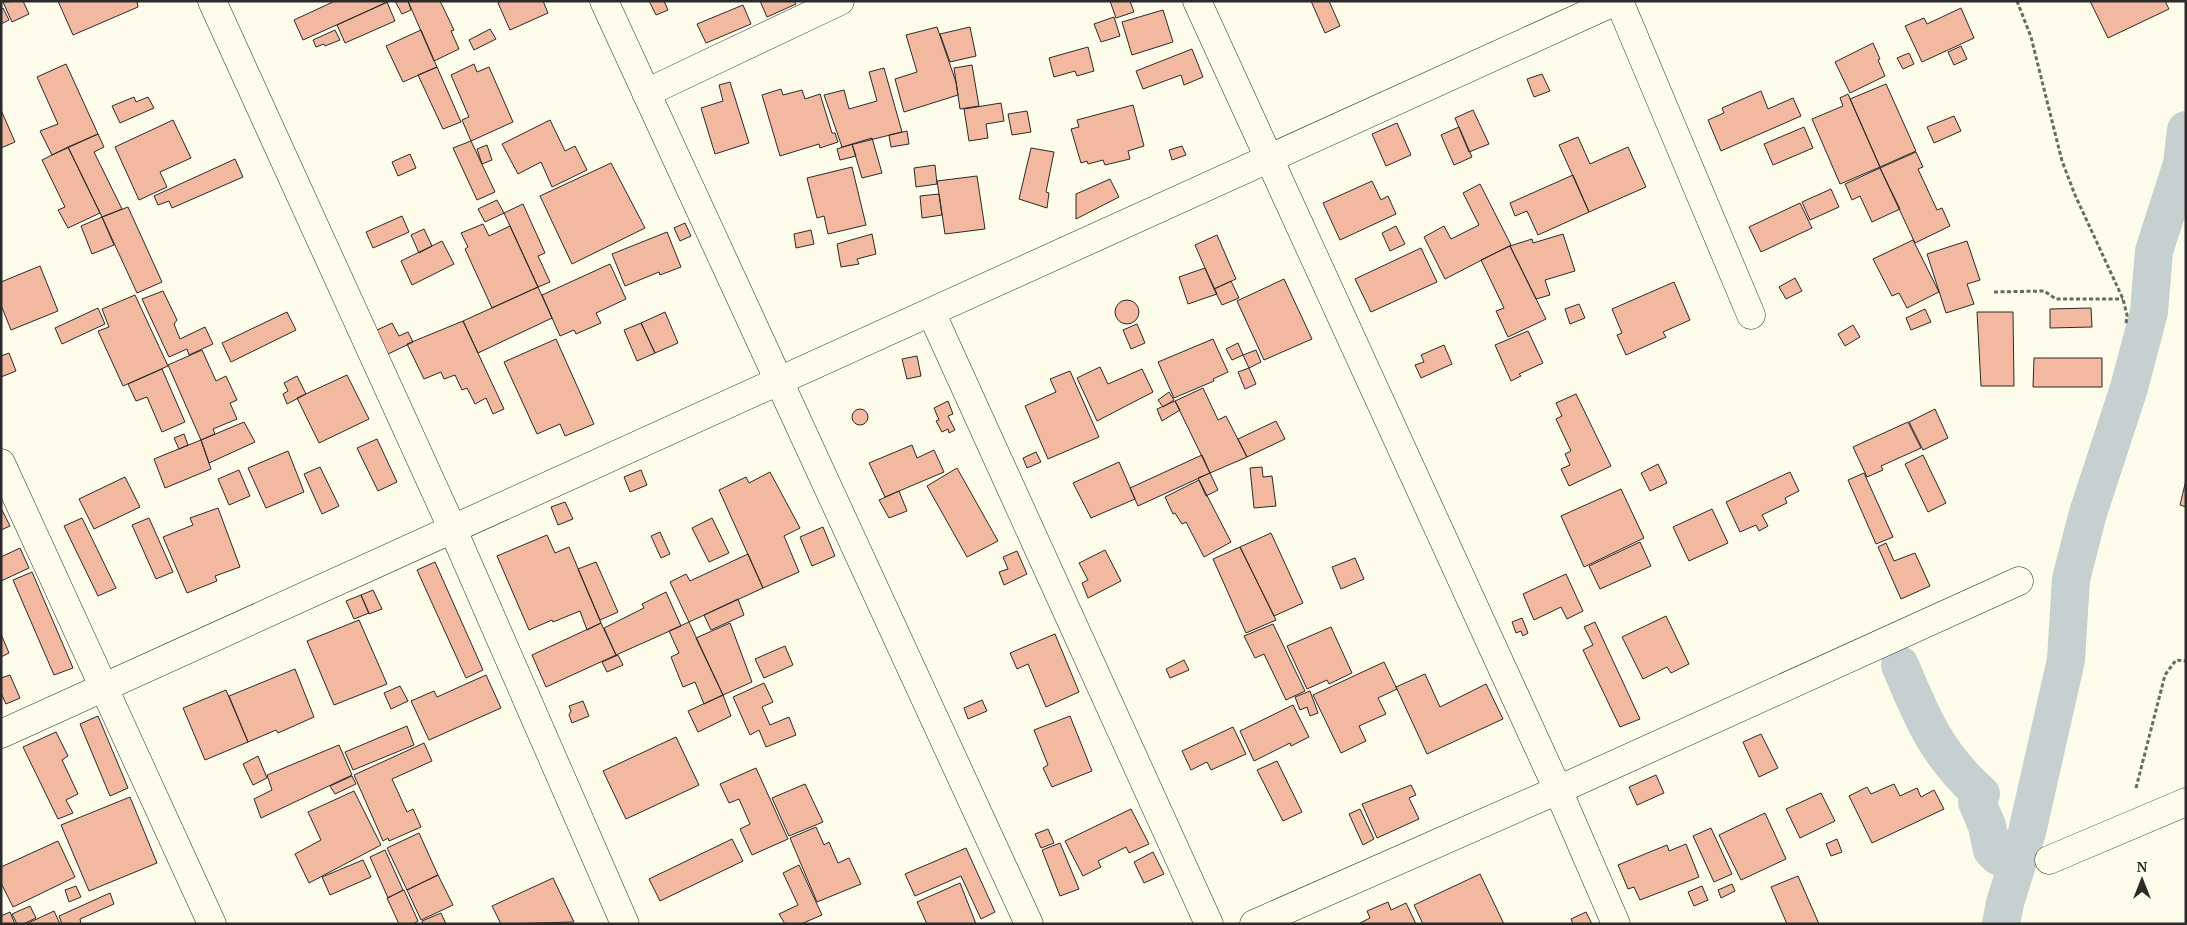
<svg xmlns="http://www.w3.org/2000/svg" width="2187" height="925" viewBox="0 0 2187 925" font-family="'PT Serif',serif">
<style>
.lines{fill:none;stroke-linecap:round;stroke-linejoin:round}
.canal{stroke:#c7d0d0;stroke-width:38}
.building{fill:#f2b8a0;stroke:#2b2b2b}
.minor-casing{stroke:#2b2b2b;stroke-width:29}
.tertiary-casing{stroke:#2b2b2b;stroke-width:29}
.path{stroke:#6a6964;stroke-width:3;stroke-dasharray:4 2.5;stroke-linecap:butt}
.minor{stroke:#fdfbea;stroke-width:28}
.tertiary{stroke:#fdfbea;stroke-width:28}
</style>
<rect width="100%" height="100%" fill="#fdfbea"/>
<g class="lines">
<!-- canal -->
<path class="canal" d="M1900,665C1922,718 1937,755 1981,794L1977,802L1987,826L1992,850L1998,856L2017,864
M2001,924L2005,903L2027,832L2066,660L2071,579L2088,513L2129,388L2149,312L2154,251L2182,164L2186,130"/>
</g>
<!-- building -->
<path class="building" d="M23,1L29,14L12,22L3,2Z
M58,1H137L138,7L73,35Z
M335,1H390L303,40L294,20Z
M395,1H408L411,10L402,14Z
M408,1H440L454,30L451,31L459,49L434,61Z
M502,1H543L548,13L510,30L498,3Z
M649,1H664L668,10L656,15Z
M760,1H794L796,4L767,17Z
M1110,1H1130L1134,12L1116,18Z
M1311,1H1329L1340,26L1325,33Z
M2090,1H2165L2169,9L2108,38Z
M387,2L395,21L345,43L337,25Z
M743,5L751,24L706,43L697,24Z
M3,8L9,20L1,24V9Z
M1961,8L1974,38L1922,62L1905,26L1924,18L1927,24Z
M1163,10L1173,42L1132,55L1122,22Z
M1114,17L1120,36L1101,42L1094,24Z
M937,27L956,82L958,95L904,112L895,79L917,72L906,35Z
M970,27L976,56L950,62L940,34Z
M490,29L496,39L474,50L469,40Z
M335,30L340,40L325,46L324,44L316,47L313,40Z
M421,30L437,67L403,82L386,46Z
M1873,43L1880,59L1878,60L1885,76L1850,93L1835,62Z
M1961,46L1967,59L1954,65L1948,52Z
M1088,47L1094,71L1077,76L1075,71L1054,77L1049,58Z
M1192,49L1203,77L1184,85L1181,75L1143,89L1136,71Z
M1909,53L1914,64L1903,69L1897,58Z
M66,64L98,134L52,155L40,131L58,124L37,77Z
M474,64L477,72L489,67L513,122L471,141L462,120L469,117L451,75Z
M972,65L979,106L960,109L954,68Z
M437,67L461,122L443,129L418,75Z
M884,68L902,132L842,147L824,95L844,90L849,109L877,101L869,72Z
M1542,74L1550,91L1534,97L1527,79Z
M730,82L749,143L715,154L701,108L723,101L719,85Z
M1886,84L1916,151L1880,167L1850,99Z
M781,89L783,95L802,90L805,99L820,94L832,133H835L838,142L820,148L819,144L780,156L762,95Z
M1761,91L1768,109L1793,98L1801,116L1721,151L1708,120L1724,113L1722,108Z
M1848,94L1880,167L1840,184L1812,119L1843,106L1840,98Z
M134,97L136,102L148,97L154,108L120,123L112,106Z
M1001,103L1004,121L986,124L988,138L969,141L964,109Z
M1133,105L1144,146L1128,151L1130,159L1105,165L1103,160L1088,164L1087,161L1081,163L1071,129L1079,127L1077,120Z
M1,110L15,142L1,148Z
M1473,110L1489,144L1469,152L1455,118Z
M1027,111L1031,132L1012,135L1008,114Z
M1954,116L1961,131L1934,143L1927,127Z
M173,120L191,158L160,172L167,187L139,200L115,147Z
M550,120L565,151L575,146L587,170L552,187L541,162L518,174L502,144Z
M1397,123L1411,155L1386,166L1372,134Z
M1459,127L1472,157L1454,165L1441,135Z
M1804,127L1813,148L1773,165L1764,144Z
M907,131L909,144L891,147L889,135Z
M98,134L104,147L94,152L122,209L102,217L68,147Z
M1578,137L1590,164L1628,147L1646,187L1589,212L1559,145Z
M872,138L882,173L862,178L852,144Z
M471,141L495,192L477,200L453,148Z
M852,144L856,156L840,160L837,149Z
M487,145L492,160L482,164L477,149Z
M1182,146L1186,155L1172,160L1169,150Z
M68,147L100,213L68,228L58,210L65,207L42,160Z
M1031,148L1054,152L1046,192L1049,193L1047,208L1019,199Z
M1916,152L1923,167L1918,169L1937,210L1942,208L1950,226L1915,243L1880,168Z
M410,154L416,168L398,176L392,162Z
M235,159L243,177L172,208L169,201L158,205L154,196Z
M611,163L645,228L572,264L540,196Z
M935,165L937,184L916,187L914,168Z
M852,167L866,225L828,234L824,216L817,218L807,178Z
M1880,168L1900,209L1872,222L1860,196L1852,200L1845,184Z
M1573,175L1589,212L1538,235L1527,211L1515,216L1510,203Z
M977,176L985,229L945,234L937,181Z
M1110,179L1119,197L1076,219V194Z
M1372,181L1381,200L1388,196L1396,214L1340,240L1323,203Z
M1480,184L1511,245L1445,279L1424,237L1444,226L1451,239L1479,225L1463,193Z
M1831,189L1839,207L1810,220L1802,202Z
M939,194L942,215L922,218L920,196Z
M497,200L504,213L485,222L478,209Z
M1800,203L1812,228L1761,252L1749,227Z
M523,204L545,253L538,256L550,282L538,287L504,213Z
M128,207L162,282L137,293L102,217Z
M402,216L409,232L373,248L366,232Z
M102,217L114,245L92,254L81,226Z
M685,223L691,236L680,241L674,228Z
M483,224L489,236L510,226L538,287L492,308L465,249L468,247L461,233Z
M1396,226L1405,244L1390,251L1382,233Z
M424,229L432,246L419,253L411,235Z
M811,230L814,244L796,248L794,234Z
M667,232L681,267L660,275L659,272L625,286L612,254Z
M872,234L876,254L857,259L859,264L841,267L837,244Z
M1563,234L1575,271L1545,280L1550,295L1536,299L1510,246L1532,239L1533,243Z
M1217,235L1236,279L1214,289L1195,245Z
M1913,240L1939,292L1907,308L1899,293L1892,296L1873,259Z
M442,241L454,264L412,285L401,261Z
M1967,241L1980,280L1967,284L1974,304L1946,313L1927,254Z
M1510,246L1546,319L1508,337L1496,311L1504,308L1481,260Z
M1421,248L1437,282L1371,312L1355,279Z
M610,264L626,299L596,313L601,323L576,334L574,330L560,336L542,295Z
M40,266L58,311L11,330L1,305V282Z
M1205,268L1217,294L1188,304L1179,277Z
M1795,278L1802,291L1786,299L1779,287Z
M1284,279L1312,339L1264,360L1237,301Z
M1231,281L1239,298L1222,305L1214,289Z
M1674,282L1690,320L1663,332L1666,337L1626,355L1617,335L1622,333L1612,309Z
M538,287L552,318L478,353L463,321Z
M163,291L177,320L174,324L180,339L205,327L213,344L189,355L187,349L169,357L142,299Z
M135,295L168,366L123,386L98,331L109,327L102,309Z
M1115 312a12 12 0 1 1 24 0a12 12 0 1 1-24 0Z
M1579,304L1585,318L1570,324L1565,309Z
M98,308L105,324L62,344L55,328Z
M2091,308L2092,327L2050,328V309Z
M1925,309L1931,322L1911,330L1906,318Z
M287,312L296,330L231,362L222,343Z
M665,312L678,343L655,353L641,323Z
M1977,312H2013L2014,386H1981Z
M463,321L504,409L493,414L486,398L475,404L467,388L462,390L455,375L444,379L441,372L424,379L407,344Z
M392,323L399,336L408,332L413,342L386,355L375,331Z
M641,323L655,353L637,361L624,330Z
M1137,324L1145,343L1131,349L1123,330Z
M1853,325L1860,337L1845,346L1838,334Z
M1528,331L1543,363L1519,374L1521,376L1511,381L1495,345Z
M556,339L594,424L565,436L560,424L537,434L504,362Z
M1213,339L1228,372L1213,379L1214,381L1174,398L1158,362Z
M1238,343L1243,355L1232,360L1226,349Z
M1444,345L1452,364L1421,378L1415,365L1424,362L1421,355Z
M202,350L216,381L226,376L237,400L230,403L237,419L213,429L215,434L201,440L168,365Z
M1256,350L1261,362L1249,368L1243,355Z
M9,353L16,371L1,377V356Z
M917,356L921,376L907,379L902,359Z
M2034,358H2102V387H2033Z
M1100,367L1108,384L1142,369L1153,392L1097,421L1077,378Z
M1249,368L1256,384L1245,389L1238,372Z
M162,369L185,422L162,432L147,397L136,401L128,384Z
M1070,371L1099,437L1048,459L1025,406L1056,392L1050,379Z
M347,375L369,419L319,443L297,398Z
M297,376L306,394L287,404L283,394L288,391L284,383Z
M1203,388L1218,420L1226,416L1247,457L1210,473L1175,401Z
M1169,392L1174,400L1163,407L1158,400Z
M1576,394L1611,466L1569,486L1561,469L1570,465L1565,454L1571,451L1556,419L1562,416L1556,403Z
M948,401L953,414L948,416L955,430L949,433L948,429L942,432L936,421L939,420L934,408Z
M1175,401L1180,410L1162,421L1157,409Z
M852 417a8 8 0 1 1 16 0a8 8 0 1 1-16 0Z
M1935,409L1948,438L1923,450L1909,422Z
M1276,421L1285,439L1247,457L1238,439Z
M244,422L255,442L209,463L201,440Z
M1908,422L1921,448L1881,466L1883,470L1867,477L1853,447Z
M184,434L188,445L179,449L174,438Z
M377,439L397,482L378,491L357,448Z
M201,440L211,469L165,488L154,459Z
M912,445L917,458L934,450L944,472L885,497L869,463Z
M288,451L304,492L266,508L248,468Z
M1036,452L1041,462L1027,468L1023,458Z
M1202,455L1210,473L1138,506L1130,488Z
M1923,455L1946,503L1928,512L1905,464Z
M1119,462L1135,499L1091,518L1073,483Z
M1658,464L1667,483L1650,491L1641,473Z
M320,467L339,506L322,514L304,474Z
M1262,467L1263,477L1272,476L1276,506L1254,508L1250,468Z
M957,468L998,541L967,557L927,486Z
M239,470L250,496L229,505L218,479Z
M641,470L647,485L630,492L624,477Z
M770,472L800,528L784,536L799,572L763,588L719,490L746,477L749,483Z
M1790,472L1799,491L1785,498L1787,503L1762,515L1768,526L1759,531L1756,525L1740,532L1726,502Z
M1210,473L1218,490L1206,496L1198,478Z
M1864,473L1893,537L1876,544L1848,480Z
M125,477L140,507L94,529L79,499Z
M1199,480L1231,542L1204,557L1186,522L1182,524L1175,513L1173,514L1165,497Z
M2186,480V507L2180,505Z
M1621,489L1644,538L1584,567L1561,516Z
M899,491L907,511L889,518L879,500Z
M565,502L573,519L558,525L551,507Z
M1,508L10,526L1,530Z
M218,508L240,567L215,576L217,581L187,593L163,537L193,525L190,518Z
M1712,509L1728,543L1689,561L1673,527Z
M82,518L116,588L98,596L64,526Z
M149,518L173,572L156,579L132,525Z
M712,518L729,553L709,562L692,528Z
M823,527L835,556L812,566L800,537Z
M660,532L670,554L661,558L651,536Z
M1271,533L1303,603L1274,616L1240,547Z
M547,535L555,553L569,547L601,623L587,630L580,611L553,622L552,620L529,630L497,556Z
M1640,542L1651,566L1600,589L1589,566Z
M1886,543L1894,561L1915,553L1930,586L1901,599L1878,547Z
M1240,547L1276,620L1246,633L1213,559Z
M20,548L29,568L1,581V557Z
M1105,550L1121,581L1088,598L1082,583L1088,580L1079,563Z
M1017,551L1027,574L1004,585L999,572L1008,569L1003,557Z
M748,554L763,588L689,622L670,582L686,574L690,581Z
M1355,558L1364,579L1341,589L1332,567Z
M435,562L483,670L466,678L417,570Z
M596,562L618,612L600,620L578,569Z
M32,572L73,668L54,675L13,580Z
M1566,574L1583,611L1567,619L1561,607L1534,620L1523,594Z
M373,590L382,609L369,614L361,595Z
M666,592L681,626L616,655L604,628L644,608L642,604Z
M361,595L369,613L354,619L346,601Z
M738,599L744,615L711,630L704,615Z
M1666,616L1689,664L1671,673L1667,667L1643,679L1622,637Z
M1522,618L1528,633L1523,636L1521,631L1516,633L1512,622Z
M359,620L387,684L334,705L307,641Z
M689,622L723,695L704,704L695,682L683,687L671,657L679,653L669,631Z
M1595,622L1640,719L1620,727L1583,650L1593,645L1584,627Z
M601,623L616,655L546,687L532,655Z
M730,623L752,682L723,695L696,638Z
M1273,624L1305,691L1286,700L1264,654L1255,658L1244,636Z
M1331,627L1352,673L1329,684L1327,680L1307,689L1287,646Z
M1,634L9,653L1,657Z
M1055,634L1079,692L1046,707L1028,664L1017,669L1010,653Z
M785,646L793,665L764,678L755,659Z
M618,655L623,665L607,672L602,662Z
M1184,660L1189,670L1170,678L1166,669Z
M1384,662L1397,689L1378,698L1386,714L1359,726L1366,741L1341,753L1313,695Z
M295,669L314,717L278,733L276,730L248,742L229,696Z
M1425,674L1440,707L1486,684L1503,719L1427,754L1396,687Z
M10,675L20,698L6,704L1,693V678Z
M486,675L501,708L429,740L411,701L434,691L437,697Z
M764,683L773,702L762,707L770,725L789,717L796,735L766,747L759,730L750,735L733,697Z
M400,686L408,701L391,709L384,693Z
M226,690L248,742L205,760L183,708Z
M1310,691L1318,713L1310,716L1307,707L1300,710L1295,697Z
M723,695L731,716L698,732L688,711Z
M982,700L987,711L968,719L964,708Z
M583,701L589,716L572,723L569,715L571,711L569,706Z
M1293,705L1309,737L1291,746L1290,743L1254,761L1240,731Z
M98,716L128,788L110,796L80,724Z
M1070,716L1092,771L1052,787L1043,768L1048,765L1034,730Z
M407,726L414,745L353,770L345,752Z
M1233,727L1246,754L1211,770L1207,762L1191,770L1182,751Z
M56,732L68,756L62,760L78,794L66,800L73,813L58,819L23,747Z
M1761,734L1778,768L1759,777L1743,742Z
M676,737L699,785L626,819L603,771Z
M424,743L432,761L392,779L407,812L413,809L421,827L389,841L388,838L383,841L354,775Z
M339,745L352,775L261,818L254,799L272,790L267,775Z
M258,756L267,778L253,785L243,764Z
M1277,761L1302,812L1283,821L1257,770Z
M756,768L788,839L752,855L740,829L750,824L739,799L729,803L720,784Z
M1656,775L1664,793L1637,805L1629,787Z
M352,776L356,784L335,794L330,786Z
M805,784L823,822L789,836L772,798Z
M1894,784L1900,796L1917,788L1921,797L1934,790L1944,809L1872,843L1849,796L1867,787L1871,794Z
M1411,785L1416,795L1409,798L1419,819L1377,838L1362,804Z
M354,791L381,845L309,883L295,854L321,840L308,812Z
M1821,793L1835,821L1800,838L1786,809Z
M130,797L157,863L89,891L61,825Z
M1131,809L1149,844L1129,853L1126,847L1098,861L1101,867L1083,876L1065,841Z
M1360,809L1374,839L1363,845L1349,814Z
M1765,813L1786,859L1741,880L1719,835Z
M816,827L824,845L829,842L838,863L849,858L861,884L817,902L790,838Z
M1711,828L1732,874L1714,882L1693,836Z
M1048,829L1054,843L1041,848L1035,834Z
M419,833L438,875L407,890L387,848Z
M732,839L743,861L660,901L649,879Z
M1837,839L1842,852L1831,856L1826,844Z
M58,841L75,877L13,907L1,883V867Z
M1060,843L1079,889L1060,896L1042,850Z
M1686,844L1699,877L1640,900L1634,887L1628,889L1618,865L1667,845L1669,851Z
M966,848L995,912L981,919L961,876L915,896L905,874Z
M385,850L403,890L388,898L370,857Z
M1153,852L1164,874L1144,883L1134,862Z
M363,860L371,877L330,895L322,877Z
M799,865L822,915L801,924H785L779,914L798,905L783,873Z
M1480,874L1504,924H1423L1414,905Z
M438,875L453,905L421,920L407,890Z
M1798,876L1819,924H1787L1771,887Z
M553,878L574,922L501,924L492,906Z
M960,883L976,924H927L917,902Z
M1732,884L1735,891L1721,898L1718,890Z
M76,886L81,897L69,902L65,890Z
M1702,886L1708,900L1694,906L1688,892Z
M404,890L418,921L413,924H399L387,898Z
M110,893L114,904L80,919L81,924H62L59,916Z
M1388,902L1391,910L1406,903L1416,924H1358L1370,918L1367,911Z
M30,906L36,918L23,924H17L12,914Z
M54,911L60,924H26Z
M10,912L15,924H1V916Z
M1586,912L1592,924H1573L1571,919Z
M441,913L446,924H423L422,921Z"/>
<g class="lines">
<defs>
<path id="minor" d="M212,1L453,530L625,924
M604,1L1029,924
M1197,1L1558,790L1616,924
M1619,1L1751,315
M646,93L840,1
M931,312L1209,924
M1,463L212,924
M2049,860L2186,802
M1254,924L1558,790L2019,581"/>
<path id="tertiary" d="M1,734L1616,1"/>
</defs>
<!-- minor casing -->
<use href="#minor" class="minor-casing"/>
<!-- tertiary casing -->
<use href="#tertiary" class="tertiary-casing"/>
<!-- path -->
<path class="path" d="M2017,1L2031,37L2062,161L2075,195L2123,299L2127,315L2126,324
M1994,292L2044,291L2056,299H2123
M2136,788L2165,675L2176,660L2186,661"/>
<!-- minor -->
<use href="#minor" class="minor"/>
<!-- tertiary -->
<use href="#tertiary" class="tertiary"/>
</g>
<!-- border -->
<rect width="2187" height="925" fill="none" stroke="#2b2b2b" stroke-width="5"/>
<!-- north arrow -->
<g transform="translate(2142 880)" stroke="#fdfbea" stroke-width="4" paint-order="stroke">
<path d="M0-4L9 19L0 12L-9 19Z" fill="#2b2b2b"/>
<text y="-8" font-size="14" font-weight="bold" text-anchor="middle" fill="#2b2b2b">N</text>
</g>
</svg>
